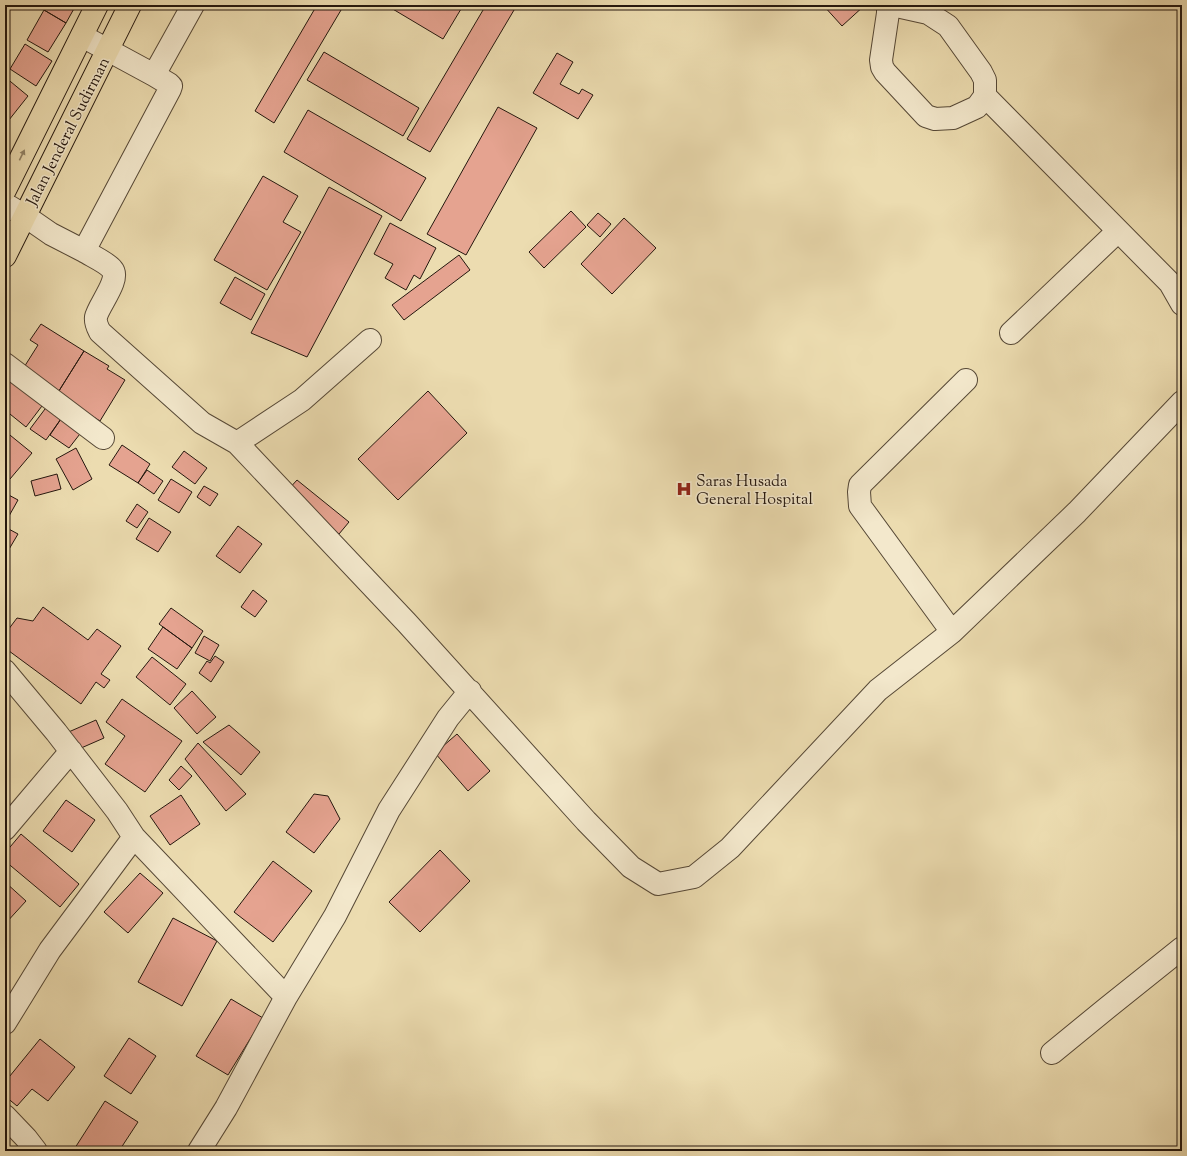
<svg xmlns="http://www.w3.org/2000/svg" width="1187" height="1156" viewBox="0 0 1187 1156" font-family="'Sorts Mill Goudy',serif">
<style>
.building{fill:#e5a390;stroke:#24170e}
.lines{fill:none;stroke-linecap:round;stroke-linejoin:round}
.minor-casing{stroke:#564836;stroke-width:24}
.major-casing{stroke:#24170e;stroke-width:24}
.minor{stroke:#f3e8cc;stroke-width:22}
.major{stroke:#ecdcb0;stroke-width:22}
.oneway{fill:#928367}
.labels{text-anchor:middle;stroke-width:3;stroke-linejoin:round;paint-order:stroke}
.street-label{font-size:16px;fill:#24170e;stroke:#f3e8cc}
.poi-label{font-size:16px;fill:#24170e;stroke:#f3e8cc;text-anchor:start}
</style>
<rect width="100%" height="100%" fill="#ecdcb0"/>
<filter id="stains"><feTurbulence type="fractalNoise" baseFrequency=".005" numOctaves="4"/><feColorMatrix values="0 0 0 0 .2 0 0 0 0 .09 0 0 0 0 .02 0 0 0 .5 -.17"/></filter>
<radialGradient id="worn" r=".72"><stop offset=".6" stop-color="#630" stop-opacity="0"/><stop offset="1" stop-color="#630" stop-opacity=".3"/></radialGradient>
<!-- building -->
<path class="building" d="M47,5H76L66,23L44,10Z
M317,5H344L274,123L255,111Z
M386,5H454L461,9L443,39Z
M486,5H517L430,152L407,139Z
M823,5H865L842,26Z
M44,10L66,23L48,52L27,40Z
M25,44L52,61L36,86L10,69Z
M324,52L419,108L403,136L307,80Z
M557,53L573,62L560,84L579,94L582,89L593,95L578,119L533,93Z
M5,77L28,96L5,125Z
M498,107L537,128L466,255L427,234Z
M308,110L426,178L401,221L284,152Z
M263,176L298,196L283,222L301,232L267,290L214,260Z
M329,187L382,216L307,357L251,333Z
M571,211L586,227L544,268L529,252Z
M598,213L611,224L600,237L587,225Z
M624,218L656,248L612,294L581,264Z
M390,223L436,248L420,279L414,275L406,290L385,278L393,264L374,254Z
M459,255L470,270L404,320L392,305Z
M235,277L265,294L251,320L220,303Z
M41,324L84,351L57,394L21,372L38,345L30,340Z
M84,351L109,366L107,369L125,380L100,421L57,394Z
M5,374L45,402L26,427L5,410Z
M428,391L467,433L398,500L358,459Z
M48,405L63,416L46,440L30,429Z
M63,416L83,430L69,448L50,435Z
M5,431L32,453L10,479L5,475Z
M122,445L150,464L138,483L109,465Z
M76,448L92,479L73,490L56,459Z
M184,451L207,468L195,484L172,467Z
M147,470L163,481L154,494L138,483Z
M57,474L61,489L35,496L31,481Z
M171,479L192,492L179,513L158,500Z
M297,480L349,522L339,534L287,491Z
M204,486L218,494L210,506L197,497Z
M5,493L18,500L9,516L5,513Z
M137,504L148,512L137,528L126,521Z
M149,518L171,532L158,552L136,539Z
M238,526L262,544L240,573L216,556Z
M5,527L18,534L5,556Z
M253,590L267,601L255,617L241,607Z
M43,607L88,640L97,629L121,646L101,674L110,680L104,688L96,682L81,704L5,648V634L17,618L33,621Z
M171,608L203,631L192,648L159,624Z
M163,627L192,648L177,669L148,649Z
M204,636L219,645L210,661L195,653Z
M215,656L224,662L211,682L199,673L207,661L210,663Z
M152,657L186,684L170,705L136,677Z
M192,691L216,717L197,734L174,708Z
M122,699L182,741L145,792L105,764L125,736L106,722Z
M96,720L104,738L72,752L64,734Z
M229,725L260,752L241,775L203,742Z
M457,734L490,771L468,791L435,753Z
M198,743L246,794L226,811L185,759Z
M181,766L192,776L179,790L169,780Z
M314,794L328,796L340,819L314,853L286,832Z
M181,795L200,824L170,845L150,816Z
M66,800L95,820L72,852L43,831Z
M21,834L79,884L60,907L5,861V853Z
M440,850L470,881L420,932L389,902Z
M273,861L312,891L273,942L234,912Z
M140,873L163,893L128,933L104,912Z
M5,882L26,901L5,924Z
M173,918L217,941L182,1006L138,982Z
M231,999L263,1018L228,1075L196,1056Z
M129,1038L156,1056L131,1094L104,1076Z
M40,1039L75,1067L48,1101L32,1089L17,1106L5,1096V1082Z
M105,1101L138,1122L119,1151H73Z"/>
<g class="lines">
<defs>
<path id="minor" d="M888,5V13L881,60L882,67L885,72L926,116L935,119L953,118L977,107L985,96V80L981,72L948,26L928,13L892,5
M82,36L154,75
M985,96L1170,283L1182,304
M5,204L25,216L51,234L84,251L170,89L171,86L169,84L154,75L193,5
M84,251C92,256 106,262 112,269C121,279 98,306 96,317C95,323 98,328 100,332L202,423L237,443L407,623L586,821L631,867L658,884L694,877L730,848L878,690L952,632L1077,512L1182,402
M1011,333L1118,231
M5,364L103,438
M237,443L302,400L370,340
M952,632L860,506L859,492L860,485L966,380
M5,671L56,732L117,811L134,837L286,997
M5,829L71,751
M5,1023L50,950L134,837
M1052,1053L1107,1008L1182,948
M5,1116L26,1138L36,1151
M199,1151L226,1108L286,997L335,916L389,810L448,718L470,691"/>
<path id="major" d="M5,190L97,5
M5,256L130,5"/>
</defs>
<!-- minor casing -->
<use href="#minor" class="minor-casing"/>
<!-- major casing -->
<use href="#major" class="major-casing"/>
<!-- minor -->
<use href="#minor" class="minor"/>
<!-- major -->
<use href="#major" class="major"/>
</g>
<!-- one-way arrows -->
<defs><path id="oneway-solid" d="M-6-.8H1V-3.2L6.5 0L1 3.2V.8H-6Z"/></defs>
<use class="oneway" href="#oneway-solid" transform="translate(22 155) rotate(-64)"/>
<!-- icons -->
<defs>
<symbol id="hospital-bare" viewBox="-9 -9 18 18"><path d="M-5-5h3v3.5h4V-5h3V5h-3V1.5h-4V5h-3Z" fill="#8f2418" stroke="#f3e8cc" stroke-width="2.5" paint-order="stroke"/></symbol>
</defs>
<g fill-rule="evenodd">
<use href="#hospital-bare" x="673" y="478" width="22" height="22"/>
</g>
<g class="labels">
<!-- street labels -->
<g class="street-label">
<text transform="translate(67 131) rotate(-63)" y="6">Jalan Jenderal Sudirman</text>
</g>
<!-- poi labels -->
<g class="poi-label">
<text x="696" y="486">Saras Husada<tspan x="696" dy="18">General Hospital</tspan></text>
</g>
</g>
<!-- margin -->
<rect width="1187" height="1156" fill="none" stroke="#ecdcb0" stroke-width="20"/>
<rect x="6" y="6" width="1175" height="1144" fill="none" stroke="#24170e" stroke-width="2"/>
<rect x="10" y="10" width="1167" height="1136" fill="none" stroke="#24170e"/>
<rect width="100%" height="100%" filter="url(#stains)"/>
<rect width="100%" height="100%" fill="url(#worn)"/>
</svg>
